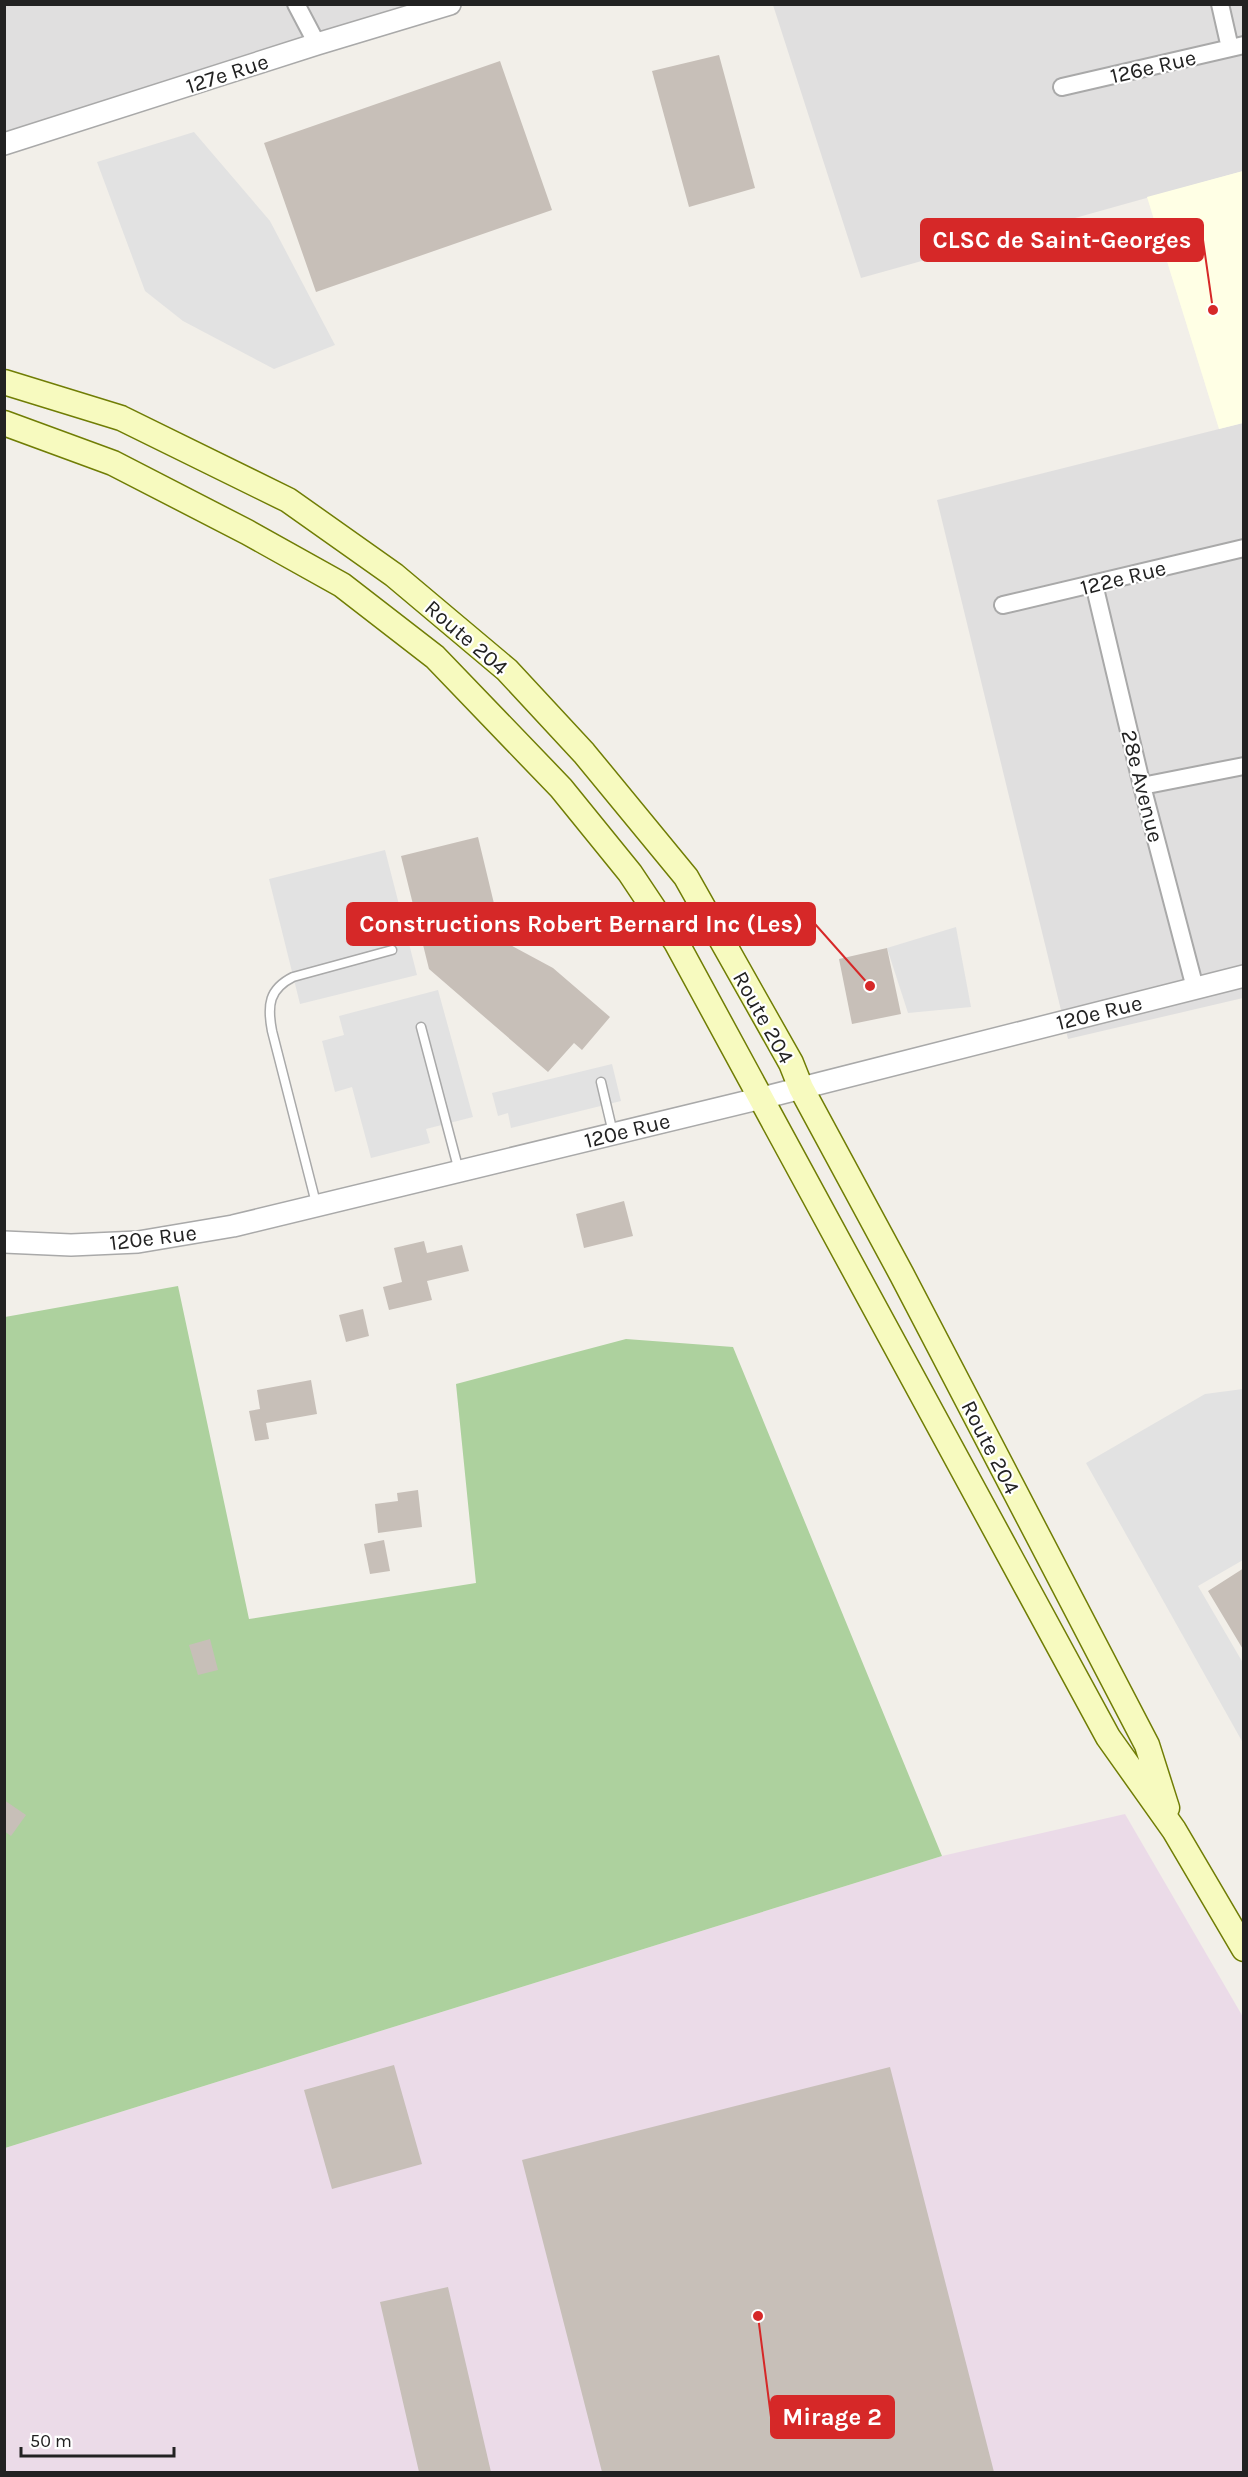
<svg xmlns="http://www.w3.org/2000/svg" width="1248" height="2477" viewBox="0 0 1248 2477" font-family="Karla,sans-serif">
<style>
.residential{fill:#e0dfdf}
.industrial{fill:#ebdbe8}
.education{fill:#ffffe5}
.forest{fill:#add19e}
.parking{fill:#e2e2e2}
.building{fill:#c7bfb8}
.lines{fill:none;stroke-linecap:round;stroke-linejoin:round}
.service-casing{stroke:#a9a9a9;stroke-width:11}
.minor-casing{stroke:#a9a9a9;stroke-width:20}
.tertiary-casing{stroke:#a9a9a9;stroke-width:24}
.secondary-casing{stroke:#707d05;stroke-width:27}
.service{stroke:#fff;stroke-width:8}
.minor{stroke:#fff;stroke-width:16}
.tertiary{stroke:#fff;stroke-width:21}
.secondary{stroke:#f7fabf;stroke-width:24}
.labels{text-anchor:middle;stroke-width:4.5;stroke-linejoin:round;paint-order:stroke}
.street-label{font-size:22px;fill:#222;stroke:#fff}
.leader{fill:none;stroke:#d62828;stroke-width:2}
.callout-dot{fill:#d62828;stroke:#fff;stroke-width:2}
.callout{fill:#d62828;stroke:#d62828;stroke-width:2}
.callout-label{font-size:24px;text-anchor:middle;font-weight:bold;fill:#fff}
</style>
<rect width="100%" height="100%" fill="#f2efe9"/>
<!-- residential -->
<path class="residential" d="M5,5H453L5,144Z
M773,5H1243V171L861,278Z
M1243,423V998L1068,1039L937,500Z"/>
<!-- industrial -->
<path class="industrial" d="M1125,1814L1243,2017V2472H5V2148L942,1856Z"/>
<!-- education -->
<path class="education" d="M1243,171V423L1219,429L1147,197Z"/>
<!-- forest -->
<path class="forest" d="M178,1286L249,1619L476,1583L456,1384L626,1339L733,1347L942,1856L5,2148V1317Z"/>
<!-- parking -->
<path class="parking" d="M194,132L270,221L335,345L274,369L183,321L145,291L97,162Z
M385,850L417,975L300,1004L269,879Z
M956,927L971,1007L908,1013L887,948Z
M438,990L473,1117L426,1129L430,1143L371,1158L352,1087L335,1092L322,1041L344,1035L339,1016Z
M612,1064L621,1101L511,1128L508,1113L498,1116L492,1093Z
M1243,1389V1560L1198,1586L1243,1663V1743L1086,1463L1205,1394Z"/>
<!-- building -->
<path class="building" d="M719,55L755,188L689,207L652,71Z
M500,61L552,210L316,292L264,143Z
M478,837L503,941L553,968L610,1017L582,1050L574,1043L548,1072L429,969L401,856Z
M887,948L901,1014L852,1024L839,959Z
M624,1201L633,1236L584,1248L576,1214Z
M424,1241L427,1253L462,1245L469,1271L427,1281L432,1300L389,1310L383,1287L402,1282L394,1248Z
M363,1309L369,1336L346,1342L339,1315Z
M311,1380L317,1414L266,1423L269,1439L255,1441L249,1411L260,1409L257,1390Z
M418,1490L422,1527L378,1533L375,1504L398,1501L397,1493Z
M384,1540L390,1571L370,1574L364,1544Z
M1244,1568V1651L1208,1591Z
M210,1639L218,1670L198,1675L189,1645Z
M4,1800L26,1815L11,1836L4,1831Z
M394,2065L422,2164L332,2189L304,2090Z
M890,2067L994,2472H602L522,2160Z
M448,2287L491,2472H419L380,2302Z"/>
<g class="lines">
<defs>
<path id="service" d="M421,1027L459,1171
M601,1082L613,1133
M317,1207L272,1031C267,1005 269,989 293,977L392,950"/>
<path id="minor" d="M296,4L317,44
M1220,4L1230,48
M1062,87L1244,45
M1094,584L1142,786L1195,988
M1003,605L1244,548
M1142,786L1244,766"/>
<path id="tertiary" d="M4,144L317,44L450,4
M4,1242L71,1245L138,1242L233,1226L762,1098L1244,976"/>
<path id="secondary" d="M4,382L121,418L288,500L394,575L507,670L584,753L686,877L791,1063L801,1088L902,1275L1147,1745L1167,1808
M4,423L113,463L247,532L342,585L435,657L561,788L630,873L676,942L1108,1737L1174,1830L1244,1949"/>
</defs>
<!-- service casing -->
<use href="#service" class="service-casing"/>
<!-- minor casing -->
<use href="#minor" class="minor-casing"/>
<!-- tertiary casing -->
<use href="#tertiary" class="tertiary-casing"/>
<!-- secondary casing -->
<use href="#secondary" class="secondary-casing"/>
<!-- service -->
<use href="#service" class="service"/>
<!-- minor -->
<use href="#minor" class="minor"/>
<!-- tertiary -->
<use href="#tertiary" class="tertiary"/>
<!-- secondary -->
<use href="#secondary" class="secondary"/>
</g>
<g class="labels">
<!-- street labels -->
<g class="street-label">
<text transform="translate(1153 66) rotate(-13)" y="8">126e Rue</text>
<text transform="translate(227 73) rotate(-18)" y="8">127e Rue</text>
<text transform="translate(1123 577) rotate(-14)" y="8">122e Rue</text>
<text transform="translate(467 637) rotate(41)" y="8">Route 204</text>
<text transform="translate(1143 786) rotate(76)" y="8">28e Avenue</text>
<text transform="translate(1099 1012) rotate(-14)" y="8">120e Rue</text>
<text transform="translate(764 1017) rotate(61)" y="8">Route 204</text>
<text transform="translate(627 1130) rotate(-14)" y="8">120e Rue</text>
<text transform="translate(153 1237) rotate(-7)" y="8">120e Rue</text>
<text transform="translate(991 1447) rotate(63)" y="8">Route 204</text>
</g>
</g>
<!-- callouts -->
<path class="leader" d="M1213 310L1203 240M870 986L815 924M758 2316L771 2417"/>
<g class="callout-dot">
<circle cx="1213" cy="310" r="6"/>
<circle cx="870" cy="986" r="6"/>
<circle cx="758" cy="2316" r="6"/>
</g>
<g class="callout">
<rect x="921" y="219" width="282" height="42" rx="6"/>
<rect x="347" y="903" width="468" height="42" rx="6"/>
<rect x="771" y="2396" width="123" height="42" rx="6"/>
</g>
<g class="callout-label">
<text x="1062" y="248">CLSC de Saint-Georges</text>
<text x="581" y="932">Constructions Robert Bernard Inc (Les)</text>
<text x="832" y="2425">Mirage 2</text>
</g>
<!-- border -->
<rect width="1248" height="2477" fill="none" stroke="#222222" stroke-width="12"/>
<!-- scale -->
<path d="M21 2447v9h153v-9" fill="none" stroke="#222222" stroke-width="3"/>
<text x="30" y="2447" font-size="18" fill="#222222" stroke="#ffffff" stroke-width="4.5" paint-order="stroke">50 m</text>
</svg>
